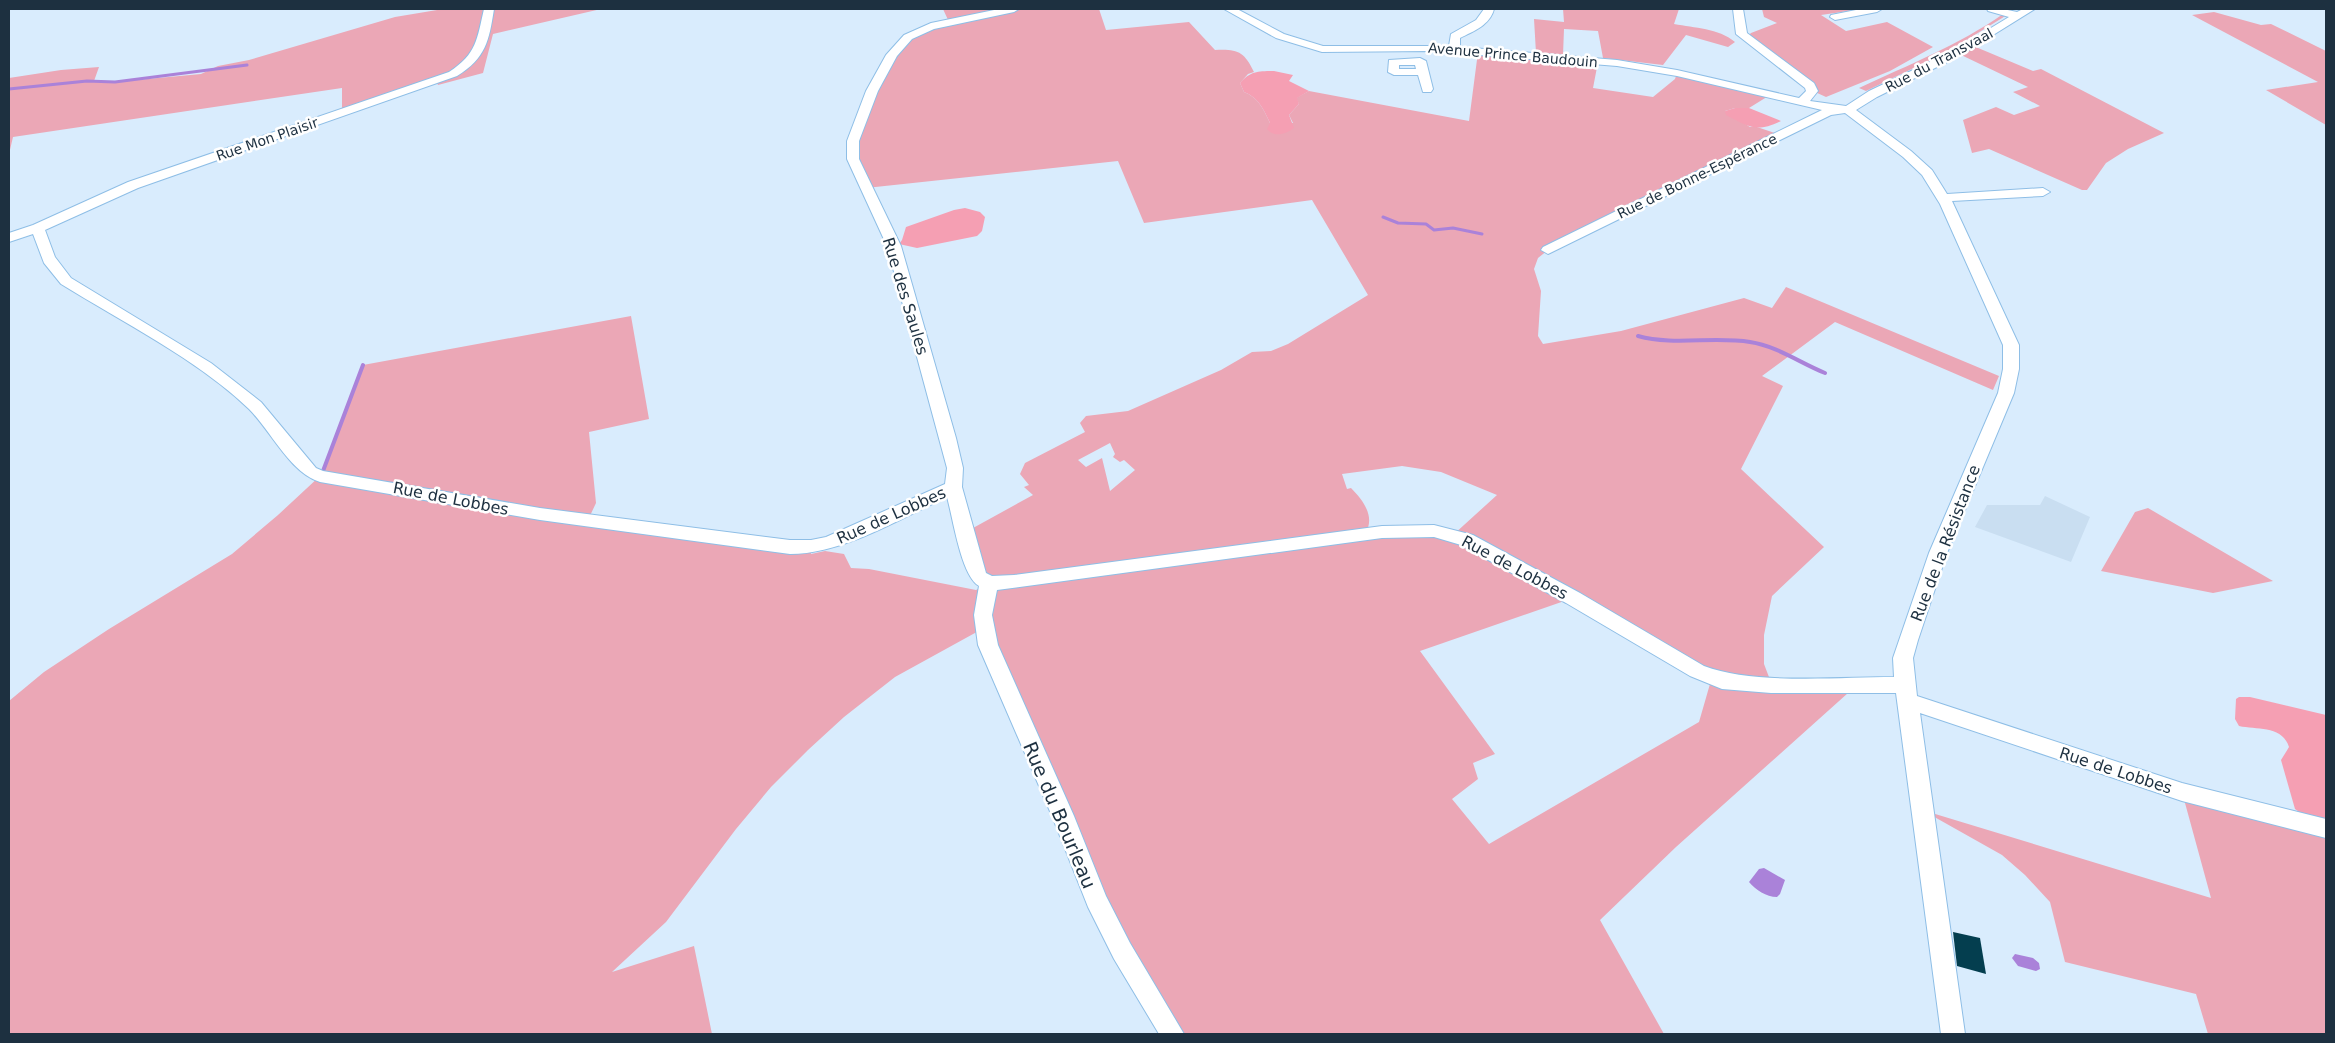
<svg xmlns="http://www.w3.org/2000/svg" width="2335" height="1043" viewBox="0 0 2335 1043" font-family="'DejaVu Sans',sans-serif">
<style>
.built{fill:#c9def1}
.green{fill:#eba7b6;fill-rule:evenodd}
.forest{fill:#f59fb3}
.water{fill:#aa82d9}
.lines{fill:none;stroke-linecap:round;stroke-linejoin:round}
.stream-far1{stroke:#aa82d9;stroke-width:3}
.stream{stroke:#aa82d9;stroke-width:4}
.building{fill:#043e4f}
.minor-casing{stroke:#8ebee6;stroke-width:2}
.minor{fill:#fff;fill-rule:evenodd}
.labels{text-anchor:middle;stroke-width:5;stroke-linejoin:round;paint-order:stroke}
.far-street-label{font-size:14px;fill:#1d3040;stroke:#fff}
.street-label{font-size:16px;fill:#1d3040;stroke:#fff}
.near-street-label{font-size:19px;fill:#1d3040;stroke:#fff}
</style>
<rect width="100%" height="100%" fill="#d9ecfd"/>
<!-- built -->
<path class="built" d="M2045,496L2090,517L2071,562L1975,527L1987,505H2040Z"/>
<!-- green -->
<path class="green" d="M443,9H601L493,34L483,73L438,85L436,81L342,113V88L13,137L9,154V78L61,70L99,67L94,81L115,82L201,74L218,66L249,60L395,17Z
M943,9H1099L1106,30L1189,22L1215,50C1237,49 1244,51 1254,72L1248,74L1240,83L1244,92C1258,97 1264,110 1270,123H1293L1289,115L1299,104L1296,98L1309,91L1469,121L1478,52L1598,62L1593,88L1653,97L1675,79L1677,73L1770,95L1749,108H1735L1725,111L1750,127L1754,126L1781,135L1548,250L1538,258L1534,269L1541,291L1538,336L1543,344L1621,331L1744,298L1772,308L1786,287L1999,376L1993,390L1835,322L1762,376L1783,386L1741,469L1824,547L1772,596L1764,635V664L1772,685L1846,686L1848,693L1676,847L1600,920L1664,1034H1172L1122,951L984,628L895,677L844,717L808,750L771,787L736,829L666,922L612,972L694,946L712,1034H9V701L44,672L109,629L232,554L278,515L320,476L363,365L631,316L649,419L589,432L596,503L588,520L811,547V554L825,551L844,554L851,568L869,569L976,590L988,584L964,533L1033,495L1024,487L1029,485L1020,474L1025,463L1085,432L1080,423L1086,416L1128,411L1221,370L1252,352L1271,351L1288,344L1368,295L1312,200L1144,223L1118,161L866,188L853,141L901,44L949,22ZM1110,443L1115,454L1113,457L1120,462L1124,460L1135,470L1110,491L1102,458L1086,467L1078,460ZM1402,466L1441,472L1497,495L1453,535L1365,534C1376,517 1363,500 1351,488L1347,489L1342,474ZM1573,598L1712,677L1699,722L1489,844L1452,799L1478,779L1473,763L1495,754L1420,651Z
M1563,9H1679L1674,24C1695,28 1718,28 1735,42L1728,47L1686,35L1663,65L1603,58L1598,31L1564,29L1563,55L1536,53L1534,19L1564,22Z
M1762,9H1862L1821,15L1846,31L1887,22L1933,47L1890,71L1826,97L1815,92L1749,35L1751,33L1777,23L1764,17Z
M2214,12L2261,25L2271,24L2326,51V125L2266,90L2318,82L2192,15Z
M2003,14L2007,15L1947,52L1866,91L1859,88C1908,65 1959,45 2003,14Z
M1971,45L2033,71L2041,69L2164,133L2128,149L2106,163L2087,190H2082L1989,149L1972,153L1963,120L1996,107L2014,115L2040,106L2013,92L2028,87L1957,53Z
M2148,508L2273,581L2213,593L2101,571L2135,512Z
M2182,792L2326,829V1034H2208L2196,994L2065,962L2050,902L2025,875L2002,855L1922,810L2211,898Z"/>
<!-- forest -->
<path class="forest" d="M1274,71L1293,75L1289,81L1309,91L1297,98L1299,104L1289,115L1294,128C1286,134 1274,138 1267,129L1270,123C1264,110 1258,97 1244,92L1240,83C1250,71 1259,71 1274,71Z
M1735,108H1749L1781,121C1756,133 1749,127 1726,115L1725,111Z
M965,208L980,212L985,217L982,231L977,236L917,248L899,244L902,240L906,227L954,210Z
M2239,697H2250L2326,715V821L2308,818L2295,809L2281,760L2289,747C2282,725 2257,730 2239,726L2235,719L2236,699Z"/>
<!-- water -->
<path class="water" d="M1764,868L1785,880L1780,894L1777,897C1766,897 1756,890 1749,882L1759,869Z
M2015,954L2033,958L2039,963L2040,969L2036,971L2018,966L2012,958Z"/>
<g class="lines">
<!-- stream-far1 -->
<path class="stream-far1" d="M9,89L87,81L115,82L247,65
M1383,217L1398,223L1426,224L1434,230L1453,228L1482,234"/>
<!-- stream -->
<path class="stream" d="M1638,336C1674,346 1713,336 1750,342C1777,346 1800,363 1825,373
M323,471L363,365"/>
</g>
<!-- building -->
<path class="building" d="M1953,932L1980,938L1986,974L1957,966Z"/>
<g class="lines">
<defs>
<path id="minor" d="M484,9H494C489,41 486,58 457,76L138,188L45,230L55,257L71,278L211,363L261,402L316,468L323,471L540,508L790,540H811L826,537L945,484L947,468L887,246L847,159V141L866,91L886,55L904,35L931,23L999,9H1019L1014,12L934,29L912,39L897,56L878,91L859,141V159L901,246L956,438L963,468L962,487L986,573L992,576L1014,575L1382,526L1434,525L1473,535L1580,593L1704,666C1753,685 1839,677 1894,677L1893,658L1929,553L1998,393L2003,369V345L1940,204L1922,175L1903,157L1845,113L1831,115L1548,254L1541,250L1543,247L1822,110L1677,76L1617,66L1429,51L1322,52L1276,38L1224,9H1237L1284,34L1323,46H1449L1451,34L1476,20L1484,9H1494C1490,25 1474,31 1460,38V47L1617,60L1677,70L1799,98L1806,91L1805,88L1736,34L1733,9H1743L1747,33L1814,83L1818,91L1810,101L1846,106L1869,91L1953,51L2009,17L1988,11L1987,9H2003L2017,12L2023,9H2035L1961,55L1877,97L1856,110L1911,151L1932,170L1947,194L2043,188L2050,192L2043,196L1952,201L2019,345V369L2014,393L1947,553L1918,640L1913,658L1917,696L2182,783L2326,819V838L2182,801L1920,713L1965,1034H1941L1896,693H1771L1722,689L1690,676L1566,603L1461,545L1434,537L1382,538L997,590L992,615L998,645L1074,816L1106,896L1130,943L1184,1034H1159L1114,959L1088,907L1052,816L978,645L974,615L979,586C961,576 953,518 947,497C899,519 843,554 790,554L540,520L320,482C290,473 271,431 249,409C197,359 122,322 61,284L44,263L33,234L9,242V233L33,225L128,182L449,72C477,54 477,39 484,9Z
M1861,9H1882L1877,12L1835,20L1830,17L1831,15Z
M1420,58L1426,61L1433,89L1431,92H1423L1418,75H1394L1388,72L1389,60ZM1399,65H1415L1416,69H1399Z"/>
</defs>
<!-- minor casing -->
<use href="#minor" class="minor-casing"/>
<!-- minor -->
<use href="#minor" class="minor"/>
</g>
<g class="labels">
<!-- far-street labels -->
<g class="far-street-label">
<text transform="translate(1513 55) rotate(5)" y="5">Avenue Prince Baudouin</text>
<text transform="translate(1939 60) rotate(-28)" y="5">Rue du Transvaal</text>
<text transform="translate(267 139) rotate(-19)" y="5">Rue Mon Plaisir</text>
<text transform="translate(1697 176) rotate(-26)" y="5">Rue de Bonne-Espérance</text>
</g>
<!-- street labels -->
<g class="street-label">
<text transform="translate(906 296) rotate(73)" y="6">Rue des Saules</text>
<text transform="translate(451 498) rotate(11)" y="6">Rue de Lobbes</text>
<text transform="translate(891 515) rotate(-24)" y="6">Rue de Lobbes</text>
<text transform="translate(1945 543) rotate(-69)" y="6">Rue de la Résistance</text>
<text transform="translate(1515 567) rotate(28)" y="6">Rue de Lobbes</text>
<text transform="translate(2116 770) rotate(18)" y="6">Rue de Lobbes</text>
</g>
<!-- near-street labels -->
<g class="near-street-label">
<text transform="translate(1060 815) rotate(67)" y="7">Rue du Bourleau</text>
</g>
</g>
<!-- border -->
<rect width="2335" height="1043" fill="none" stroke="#1d3040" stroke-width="20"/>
</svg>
